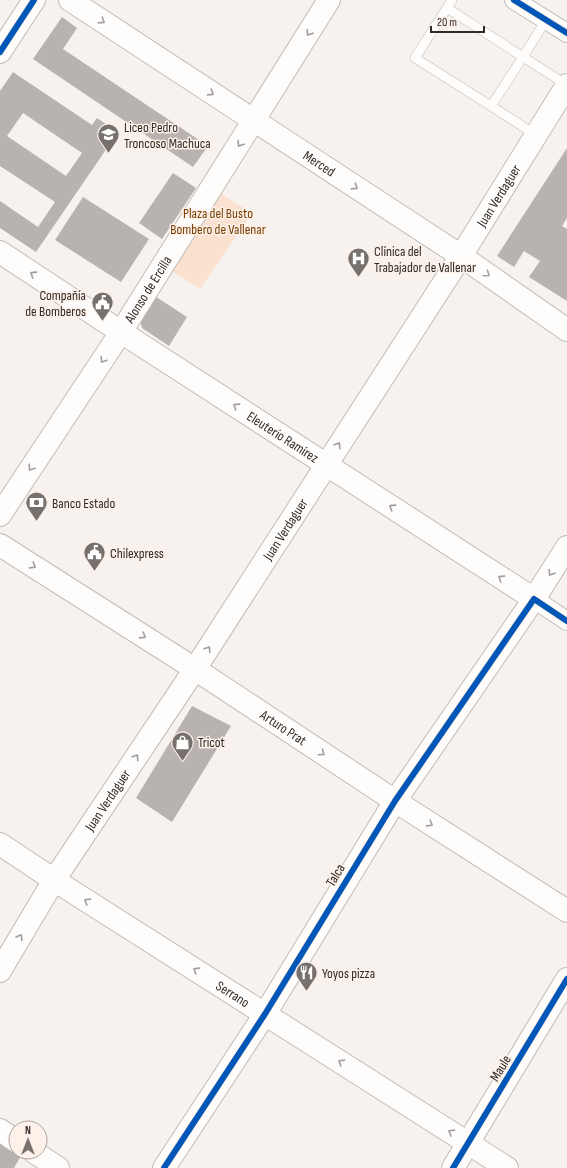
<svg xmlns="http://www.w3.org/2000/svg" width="567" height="1168" viewBox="0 0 567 1168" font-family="'Sofia Sans Condensed',sans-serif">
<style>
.green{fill:#fae1d0}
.building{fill:#b8b3b0;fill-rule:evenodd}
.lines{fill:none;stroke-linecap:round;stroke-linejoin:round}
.lane-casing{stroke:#c0bcb9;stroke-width:10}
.street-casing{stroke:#c0bcb9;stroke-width:20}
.secondary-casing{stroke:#c0bcb9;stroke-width:24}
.lane{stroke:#fefdfc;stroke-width:9}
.street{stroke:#fefdfc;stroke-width:18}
.secondary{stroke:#fefdfc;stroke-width:22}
.cycleway-casing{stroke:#fdf1e9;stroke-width:8}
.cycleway{stroke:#0057b8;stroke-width:6}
.oneway{stroke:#a19e9d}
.labels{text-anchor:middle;stroke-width:3;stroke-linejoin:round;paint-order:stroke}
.poi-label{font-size:14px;fill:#302b28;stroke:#fdf1e9;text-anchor:start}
.street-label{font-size:14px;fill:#302b28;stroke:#fdf1e9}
.park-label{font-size:14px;fill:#783c00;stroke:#fdf1e9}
</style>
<rect width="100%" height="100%" fill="#f8f2ee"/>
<!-- green -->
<path class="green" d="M212,188L252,213L200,289L163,266Z"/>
<!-- building -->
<path class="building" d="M62,17L77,28L63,49L208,146L193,167L33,59Z
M13,72L92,125L97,118L118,132L36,252L0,228V201L38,227L55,202L0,166V91ZM23,113L82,153L66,176L7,136Z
M567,148V218L562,226L567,229V301L529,277L540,261L524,251L514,267L497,256Z
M173,173L196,188L162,239L139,223Z
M83,197L149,239L121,282L55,240Z
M150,293L187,317L169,346L142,328L138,312Z
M192,706L231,726L172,822L136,798Z
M0,1144L21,1156L14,1168H0Z"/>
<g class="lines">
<defs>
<path id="lane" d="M452,0L415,58L491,106
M447,8L523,57L546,20
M536,135L491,106L523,57L567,85"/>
<path id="street" d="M514,0L567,33
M534,599L567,621"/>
<g id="secondary">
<path id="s1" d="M70,0L461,256L567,330"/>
<path d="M0,52L34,0"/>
<path id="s2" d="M0,252L121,332L534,599"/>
<path id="s3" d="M0,515L121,332L329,0"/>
<path id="s4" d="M0,545L195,669L395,801L567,911"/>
<path id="s5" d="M0,844L54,880L507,1168"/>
<path id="s6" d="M0,971L54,880L195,669L461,256L567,85"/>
<path d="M0,1130L16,1141"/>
<path d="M34,1152L58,1168"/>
<path d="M164,1168L265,1014L395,801L534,599L567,547"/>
<path d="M453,1168L567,979"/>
</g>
</defs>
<!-- lane casing -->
<use href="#lane" class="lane-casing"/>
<!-- street casing -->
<use href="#street" class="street-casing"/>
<!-- secondary casing -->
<use href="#secondary" class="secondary-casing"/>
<!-- lane -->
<use href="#lane" class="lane"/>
<!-- street -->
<use href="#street" class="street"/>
<!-- secondary -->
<use href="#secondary" class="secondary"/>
<defs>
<path id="cycleway" d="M514,0L567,33
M0,52L34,0
M164,1168L265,1014L395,801L534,599L567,621
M453,1168L567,979"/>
</defs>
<!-- cycleway casing -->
<use href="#cycleway" class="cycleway-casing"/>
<!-- cycleway -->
<use href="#cycleway" class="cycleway"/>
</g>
<!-- one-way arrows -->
<defs><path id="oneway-chevron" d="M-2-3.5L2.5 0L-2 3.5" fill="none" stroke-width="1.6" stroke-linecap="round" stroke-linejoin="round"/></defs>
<g class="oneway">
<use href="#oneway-chevron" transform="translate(102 21) rotate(33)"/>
<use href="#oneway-chevron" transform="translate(309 33) rotate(122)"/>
<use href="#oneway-chevron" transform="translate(211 93) rotate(33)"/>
<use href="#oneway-chevron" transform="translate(240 144) rotate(122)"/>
<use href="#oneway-chevron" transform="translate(355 187) rotate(33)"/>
<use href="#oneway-chevron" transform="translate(33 274) rotate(-147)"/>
<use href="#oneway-chevron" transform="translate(487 274) rotate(35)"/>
<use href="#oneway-chevron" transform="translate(103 360) rotate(124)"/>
<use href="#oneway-chevron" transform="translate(236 406) rotate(-147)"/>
<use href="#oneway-chevron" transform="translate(338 445) rotate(-57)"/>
<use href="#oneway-chevron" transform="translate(31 468) rotate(124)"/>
<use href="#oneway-chevron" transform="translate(392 507) rotate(-147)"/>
<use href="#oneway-chevron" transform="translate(33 566) rotate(32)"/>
<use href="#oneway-chevron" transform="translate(551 573) rotate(122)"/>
<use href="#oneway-chevron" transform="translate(501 578) rotate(-147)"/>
<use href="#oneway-chevron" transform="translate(143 636) rotate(32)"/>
<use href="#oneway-chevron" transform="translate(208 649) rotate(-57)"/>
<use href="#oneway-chevron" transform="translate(322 753) rotate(34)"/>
<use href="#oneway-chevron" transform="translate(136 757) rotate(-56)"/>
<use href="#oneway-chevron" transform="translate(430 824) rotate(32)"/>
<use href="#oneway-chevron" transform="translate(87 901) rotate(-148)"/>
<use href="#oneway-chevron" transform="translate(20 937) rotate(-59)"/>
<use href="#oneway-chevron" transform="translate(196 970) rotate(-148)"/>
<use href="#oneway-chevron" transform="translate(341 1062) rotate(-148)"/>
<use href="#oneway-chevron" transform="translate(451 1132) rotate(-148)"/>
</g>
<!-- icons -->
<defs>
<symbol id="school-pin" viewBox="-11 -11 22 30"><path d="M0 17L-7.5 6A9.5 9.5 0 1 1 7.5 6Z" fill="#76716d" stroke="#fdf1e9"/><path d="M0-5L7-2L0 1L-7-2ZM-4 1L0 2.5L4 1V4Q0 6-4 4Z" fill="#fff"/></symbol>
<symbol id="hospital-pin" viewBox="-11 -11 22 30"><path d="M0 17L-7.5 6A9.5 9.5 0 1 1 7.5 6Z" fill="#76716d" stroke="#fdf1e9"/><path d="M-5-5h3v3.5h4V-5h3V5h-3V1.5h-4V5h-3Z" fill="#fff"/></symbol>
<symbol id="civic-pin" viewBox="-11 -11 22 30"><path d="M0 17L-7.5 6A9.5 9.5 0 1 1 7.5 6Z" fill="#76716d" stroke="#fdf1e9"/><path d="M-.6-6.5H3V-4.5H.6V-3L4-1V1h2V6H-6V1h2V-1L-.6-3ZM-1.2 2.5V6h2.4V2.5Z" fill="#fff"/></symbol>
<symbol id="bank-pin" viewBox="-11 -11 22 30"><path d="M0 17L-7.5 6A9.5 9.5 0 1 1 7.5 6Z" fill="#76716d" stroke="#fdf1e9"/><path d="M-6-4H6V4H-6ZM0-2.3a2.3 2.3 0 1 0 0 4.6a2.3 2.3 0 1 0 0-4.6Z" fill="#fff"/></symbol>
<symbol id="shop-pin" viewBox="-11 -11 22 30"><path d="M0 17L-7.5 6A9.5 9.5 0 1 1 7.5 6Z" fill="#76716d" stroke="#fdf1e9"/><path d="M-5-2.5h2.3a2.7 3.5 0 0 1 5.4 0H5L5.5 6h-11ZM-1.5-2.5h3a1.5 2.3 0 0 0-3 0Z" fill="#fff"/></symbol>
<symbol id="restaurant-pin" viewBox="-11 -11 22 30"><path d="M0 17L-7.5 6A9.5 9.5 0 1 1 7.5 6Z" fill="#76716d" stroke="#fdf1e9"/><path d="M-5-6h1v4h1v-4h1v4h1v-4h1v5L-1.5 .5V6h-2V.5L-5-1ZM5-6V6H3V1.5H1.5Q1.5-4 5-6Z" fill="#fff"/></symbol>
</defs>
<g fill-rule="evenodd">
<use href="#school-pin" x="96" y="122" width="25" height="34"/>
<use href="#hospital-pin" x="346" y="246" width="25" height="34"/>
<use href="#civic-pin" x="90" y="290" width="25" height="34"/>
<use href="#bank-pin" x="24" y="490" width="25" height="34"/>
<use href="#civic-pin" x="82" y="540" width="25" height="34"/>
<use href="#shop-pin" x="170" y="730" width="25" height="34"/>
<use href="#restaurant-pin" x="294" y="960" width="25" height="34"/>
</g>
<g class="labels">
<!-- poi labels -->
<g class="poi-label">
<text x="124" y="132">Liceo Pedro<tspan x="124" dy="16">Troncoso Machuca</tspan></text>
<text x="374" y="256">Clínica del<tspan x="374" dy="16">Trabajador de Vallenar</tspan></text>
<text x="86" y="300" text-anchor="end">Compañía<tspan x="86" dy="16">de Bomberos</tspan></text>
<text x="52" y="508">Banco Estado</text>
<text x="110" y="558">Chilexpress</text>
<text x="198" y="747">Tricot</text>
<text x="322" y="978">Yoyos pizza</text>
</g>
<!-- street labels -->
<g class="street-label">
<text dy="5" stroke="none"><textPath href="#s1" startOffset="298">Merced</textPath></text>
<text dy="5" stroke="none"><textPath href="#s6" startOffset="922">Juan Verdaguer</textPath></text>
<text dy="5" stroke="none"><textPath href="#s3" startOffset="270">Alonso de Ercilla</textPath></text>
<text dy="5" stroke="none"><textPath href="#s2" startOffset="338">Eleuterio Ramírez</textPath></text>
<text dy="5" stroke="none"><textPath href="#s6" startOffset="526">Juan Verdaguer</textPath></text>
<text dy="5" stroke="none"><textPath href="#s4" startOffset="337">Arturo Prat</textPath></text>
<text dy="5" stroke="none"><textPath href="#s6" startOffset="202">Juan Verdaguer</textPath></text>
<text transform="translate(335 875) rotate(-59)" y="5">Talca</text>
<text dy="5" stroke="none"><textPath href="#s5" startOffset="277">Serrano</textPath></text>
<text transform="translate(500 1068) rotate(-59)" y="5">Maule</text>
</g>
<!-- park labels -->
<g class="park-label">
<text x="218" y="218">Plaza del Busto<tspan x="218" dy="16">Bombero de Vallenar</tspan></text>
</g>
</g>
<!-- north arrow -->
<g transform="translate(28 1140)"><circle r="19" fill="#fdf1e9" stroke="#aba29c"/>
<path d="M0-3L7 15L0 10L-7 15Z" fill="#76716d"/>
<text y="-6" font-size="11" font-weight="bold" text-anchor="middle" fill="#302b28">N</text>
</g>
<!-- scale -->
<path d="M431 26v6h53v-6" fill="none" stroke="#302b28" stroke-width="2"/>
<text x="437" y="26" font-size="12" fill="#302b28" stroke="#fdf1e9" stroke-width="3" paint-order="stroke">20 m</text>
</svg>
